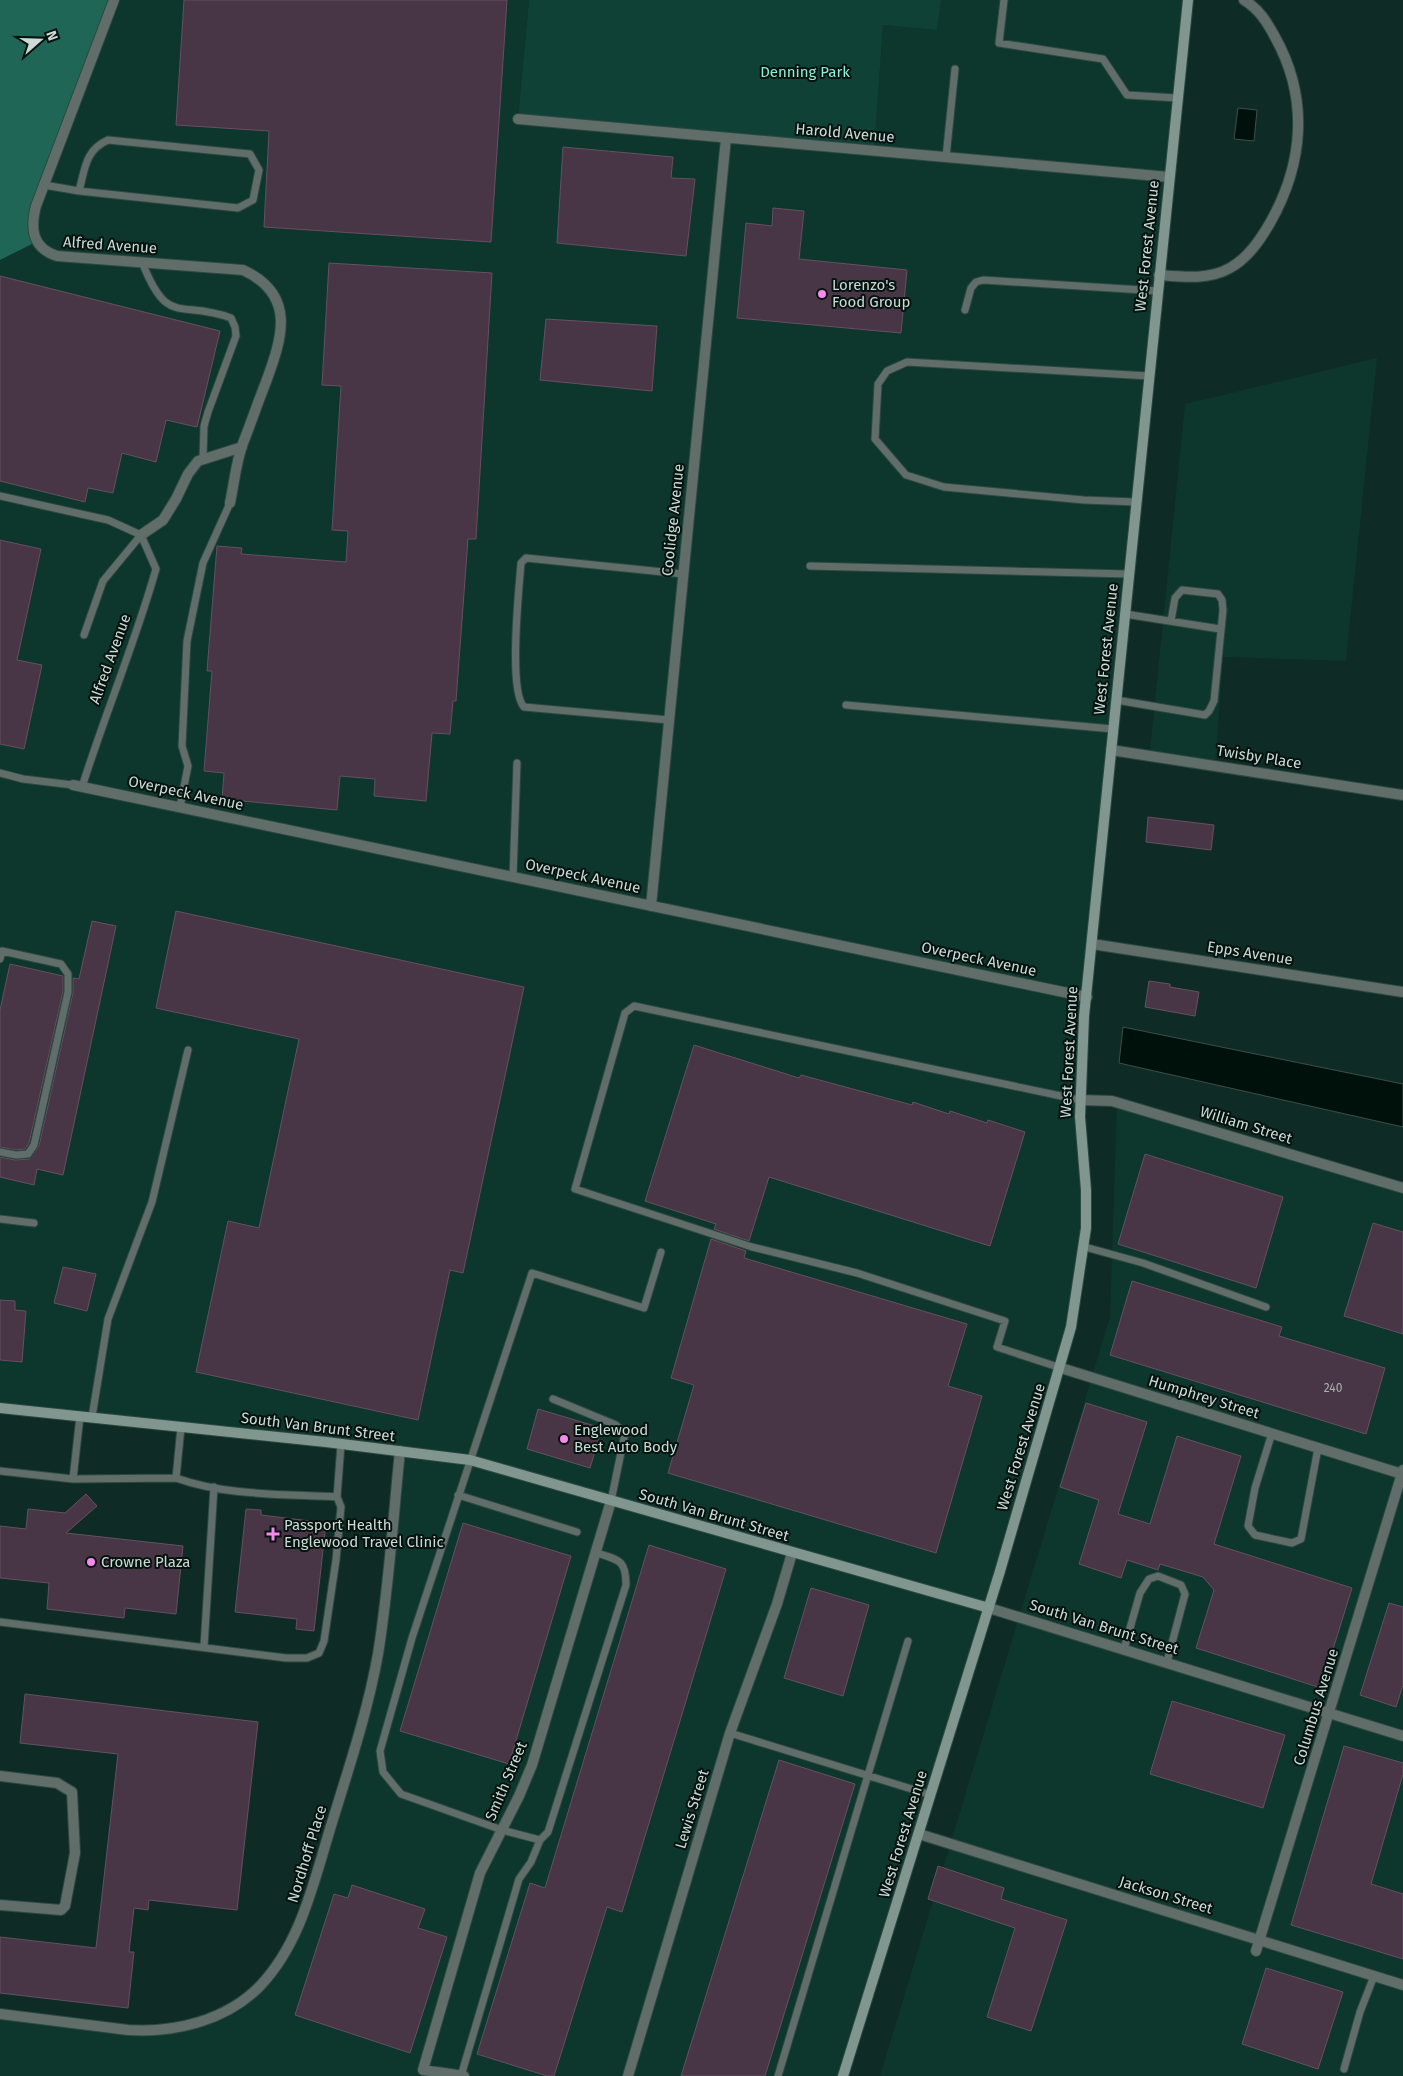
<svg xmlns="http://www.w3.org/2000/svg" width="1403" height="2076" viewBox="0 0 1403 2076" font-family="'Fira Sans',sans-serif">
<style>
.built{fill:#0d362d}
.green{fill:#104136}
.forest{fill:#206656}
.water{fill:#00110c;stroke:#3d4e49}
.building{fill:#483546;stroke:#655062}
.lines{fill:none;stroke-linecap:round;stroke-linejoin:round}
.lane-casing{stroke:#2c4841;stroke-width:9}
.street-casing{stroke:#2c4841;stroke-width:12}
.secondary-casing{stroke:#2c4841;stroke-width:12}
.lane{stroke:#606d69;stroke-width:7}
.street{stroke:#606d69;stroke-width:10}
.secondary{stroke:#80968f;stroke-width:10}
.poi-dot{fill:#f589ee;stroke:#06120e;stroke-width:2}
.labels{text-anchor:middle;stroke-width:4;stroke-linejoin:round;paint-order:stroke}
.number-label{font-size:12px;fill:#aab2b3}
.park-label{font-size:15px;fill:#8af0d5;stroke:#06120e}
.street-label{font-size:15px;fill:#cbdcd7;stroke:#06120e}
.poi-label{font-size:15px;fill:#cbdcd7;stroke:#06120e;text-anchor:start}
</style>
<rect width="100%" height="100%" fill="#0e2c25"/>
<!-- built -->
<path class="built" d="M114,0H529L518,118L874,151L883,25L937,30L941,0H1188L1084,1016L1085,1171L1076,1302L843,2076H0V2014L128,2030L190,2025L247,1997L294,1937L373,1678L400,1452L0,1408V260L36,242L32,228Z
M1377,358L1346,661L1223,657L1215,769L1149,761L1185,404Z
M1117,1101L1403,1188V2076H880L1110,1317Z"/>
<!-- green -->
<path class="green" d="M529,0H941L937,30L883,25L874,151L518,119Z"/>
<!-- forest -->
<path class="forest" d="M0,0H114L36,206V242L0,260Z"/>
<!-- water -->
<path class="water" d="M1238,108L1257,110L1254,141L1234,139Z
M1123,1027L1403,1084V1127L1119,1063Z"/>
<!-- building -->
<path class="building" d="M184,0H507L491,242L264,227L269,131L176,125Z
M563,147L673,157L671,178L695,179L686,256L557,243Z
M773,208L804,211L799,259L907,270L901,333L737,318L746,223L772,226Z
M329,263L492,273L476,539H468L456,701H453L450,734L432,733L426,801L374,796L375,779L340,776L337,810L222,799L224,773L204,771L212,671H207L217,546L242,548L241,554L346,562L348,531L332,530L341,386L322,385Z
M0,276L220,331L197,427L166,420L156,462L122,453L113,493L88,488L85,502L0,481Z
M546,319L657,326L652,391L540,380Z
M0,540L41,549L17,660L42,665L24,749L0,744Z
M1148,817L1214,825L1211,850L1146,842Z
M176,911L524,987L463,1273L450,1270L418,1420L196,1372L228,1221L259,1228L299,1039L156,1008Z
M92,921L116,926L63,1175L37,1169L34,1185L0,1177V1157L15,1160L29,1159L39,1146L73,993V978L79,979Z
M10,964L63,976V991L29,1143L25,1149L16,1150L0,1147V1010Z
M1149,981L1170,984V987L1199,992L1195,1016L1145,1007Z
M694,1045L799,1078L801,1075L912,1105L913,1102L949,1114L950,1111L987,1123L988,1120L1025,1132L990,1246L769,1177L749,1241L714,1229L716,1224L645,1201Z
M1145,1154L1283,1197L1256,1288L1118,1244Z
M1373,1223L1403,1232V1334L1344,1316Z
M711,1239L746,1251L744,1258L967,1324L948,1386L982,1396L936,1553L668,1473L694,1385L671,1378Z
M63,1267L96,1274L87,1311L54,1303Z
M1132,1281L1282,1327L1279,1336L1385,1368L1366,1434L1110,1355Z
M0,1300L15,1301V1310L26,1311L22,1362L0,1360Z
M1086,1403L1147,1422L1118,1514L1150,1524L1177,1436L1241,1456L1214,1544L1352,1588L1321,1688L1196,1648L1214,1590L1203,1577L1160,1564L1158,1570L1127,1560L1121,1578L1079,1564L1099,1500L1060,1487Z
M538,1409L602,1428L590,1468L527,1449Z
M86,1494L97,1506L66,1533L183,1546L176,1614L125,1608L124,1618L47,1609L49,1583L0,1578V1526L26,1529L28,1509L65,1513Z
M246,1509L261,1510V1515L326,1523L314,1631L296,1629L297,1619L235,1612Z
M463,1523L571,1556L509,1764L400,1731Z
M649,1545L726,1569L622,1912L607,1907L554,2076H547L477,2054L530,1883L545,1888Z
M811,1588L869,1605L843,1696L784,1678Z
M1389,1603L1403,1607V1685L1396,1707L1360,1695Z
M25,1694L258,1722L237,1910L149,1900L148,1910L134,1908L129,1952H134L128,2008L0,1993V1937L96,1948L118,1754L20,1743Z
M1172,1701L1285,1735L1263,1808L1150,1774Z
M1344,1746L1403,1763V1774L1371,1884L1403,1894V1959L1291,1925Z
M779,1760L855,1784L765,2076H681Z
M938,1866L1004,1888L1001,1899L1067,1920L1031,2031L987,2017L1015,1928L928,1899Z
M352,1885L425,1909L418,1928L447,1937L410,2053L295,2015L334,1894L348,1898Z
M1266,1968L1343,1992L1318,2069L1242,2044Z"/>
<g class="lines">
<defs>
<path id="lane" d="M1004,0L999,43L1103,59L1127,95L1177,98
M946,157L955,69
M44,185L79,191L238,208L253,200L259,170L250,154L108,140C85,150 85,169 79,191
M142,262C168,328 179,299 231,318L235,327L236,336L208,412L204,426L203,458
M965,310L971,288L976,282L983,280L1158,291
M0,496L108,520L141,535
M1136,502L1084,500L944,487L906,475L875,439L878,384L887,371L907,362L1149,376
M810,566L1129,574
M1125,614L1220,629
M84,635L103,581L141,535
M1116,700L1205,715L1209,711L1214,701L1223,610L1222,600L1218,594L1182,590L1175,598L1171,621
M846,705L1113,729
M669,720L524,707C508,690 519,589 521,563L526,558L683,574
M0,773L23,779L73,785
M82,787C105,714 135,643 156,569L141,535
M180,807L188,766L182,746L187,641L203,563L230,503
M513,877L517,763
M0,959L2,951L61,964L68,974V992L34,1145L28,1154L16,1155L0,1152
M0,1219L34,1223
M1085,1247L1143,1263L1266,1307
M1061,1368L997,1347L1005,1321L857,1273L752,1247L575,1189L625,1013L634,1006L1080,1100
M553,1399L616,1425L625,1433L611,1501
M92,1417L108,1319L152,1202L188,1050
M1272,1433L1255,1488L1248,1526L1255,1535L1292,1543L1301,1539L1318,1448
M0,1471L73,1479L176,1478C226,1496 285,1494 337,1497
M176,1478L181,1427
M73,1479L80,1416
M458,1495L577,1532
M0,1622L286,1658H307L319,1653L324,1641L336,1560L341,1507L337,1497L341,1444
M204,1647L214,1487
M1124,1649L1140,1593L1149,1579L1158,1576L1181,1585L1185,1594L1167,1662
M730,1733L931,1795
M540,1840L502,1830L401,1794L383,1772L380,1751L412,1638L532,1273L644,1308L661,1252
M1344,2069L1360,2012L1374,1976
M461,2076L519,1879L531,1862L540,1840L548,1832L626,1585C626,1560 619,1560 597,1553
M778,2076L908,1641"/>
<path id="street" d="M114,0L36,206C30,229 32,248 57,256L243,270C297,295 282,338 266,382C258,402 251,423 243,443C236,462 234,484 230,503
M518,119L1169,177
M1159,275C1183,277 1209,280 1230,268C1248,258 1260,240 1270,223C1304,163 1309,98 1275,37C1267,22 1259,9 1244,0
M141,535L163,520L176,499L188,474L198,461L242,447
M1111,750L1403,795
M73,785L1087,997
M651,906L726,138
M1092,944L1403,992
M1080,1100L1112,1101L1403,1188
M1061,1368L1402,1474
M989,1608L1403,1736
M0,1776L57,1783L72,1792L75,1853L65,1906L61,1910L0,1905
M919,1834L1403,1985
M1256,1951L1403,1470
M0,2014L128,2030C174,2033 226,2021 260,1986C299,1945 312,1889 328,1836C346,1776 367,1716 378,1654C389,1587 393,1519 400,1451
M464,2076L423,2070L480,1873L519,1796L532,1765L611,1501
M628,2076L730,1733L777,1604L792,1553"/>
<path id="secondary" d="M0,1408L326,1442L470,1460L989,1608
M843,2076L1000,1571L1071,1327L1086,1228V1190L1080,1117L1084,1016L1188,0"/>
</defs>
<!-- lane casing -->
<use href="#lane" class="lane-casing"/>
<!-- street casing -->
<use href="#street" class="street-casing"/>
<!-- secondary casing -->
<use href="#secondary" class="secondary-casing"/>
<!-- lane -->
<use href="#lane" class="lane"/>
<!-- street -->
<use href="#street" class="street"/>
<!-- secondary -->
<use href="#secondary" class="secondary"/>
</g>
<!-- markers -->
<g class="poi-dot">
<circle cx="822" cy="294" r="5"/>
<circle cx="564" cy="1439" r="5"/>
<path d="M270.5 1526.5h5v5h5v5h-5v5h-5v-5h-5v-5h5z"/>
<circle cx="91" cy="1562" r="5"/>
</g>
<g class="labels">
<!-- number labels -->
<g class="number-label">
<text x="1333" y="1392">240</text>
</g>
<!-- park labels -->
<g class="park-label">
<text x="805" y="77">Denning Park</text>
</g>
<!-- street labels -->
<g class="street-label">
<text transform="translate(845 133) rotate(5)" y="5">Harold Avenue</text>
<text transform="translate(110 245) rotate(4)" y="5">Alfred Avenue</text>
<text transform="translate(1147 246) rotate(-84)" y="5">West Forest Avenue</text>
<text transform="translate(673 520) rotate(-84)" y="5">Coolidge Avenue</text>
<text transform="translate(1106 649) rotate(-84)" y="5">West Forest Avenue</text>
<text transform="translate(110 659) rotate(-70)" y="5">Alfred Avenue</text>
<text transform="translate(1259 757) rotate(9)" y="5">Twisby Place</text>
<text transform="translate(186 793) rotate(12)" y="5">Overpeck Avenue</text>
<text transform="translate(583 876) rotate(12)" y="5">Overpeck Avenue</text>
<text transform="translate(1250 953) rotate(9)" y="5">Epps Avenue</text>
<text transform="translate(979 959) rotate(12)" y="5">Overpeck Avenue</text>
<text transform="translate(1069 1052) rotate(-87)" y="5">West Forest Avenue</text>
<text transform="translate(1246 1125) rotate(17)" y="5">William Street</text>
<text transform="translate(1204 1397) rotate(17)" y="5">Humphrey Street</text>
<text transform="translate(318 1427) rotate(7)" y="5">South Van Brunt Street</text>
<text transform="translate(1021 1447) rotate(-73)" y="5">West Forest Avenue</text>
<text transform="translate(714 1515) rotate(16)" y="5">South Van Brunt Street</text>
<text transform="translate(1104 1627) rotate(17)" y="5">South Van Brunt Street</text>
<text transform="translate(1316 1707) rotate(-73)" y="5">Columbus Avenue</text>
<text transform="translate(506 1781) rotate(-67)" y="5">Smith Street</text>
<text transform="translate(692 1809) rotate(-73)" y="5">Lewis Street</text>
<text transform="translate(903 1834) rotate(-73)" y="5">West Forest Avenue</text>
<text transform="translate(307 1854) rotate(-73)" y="5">Nordhoff Place</text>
<text transform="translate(1166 1895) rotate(17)" y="5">Jackson Street</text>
</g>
<!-- poi labels -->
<g class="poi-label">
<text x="832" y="290">Lorenzo's<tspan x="832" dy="17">Food Group</tspan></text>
<text x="574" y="1435">Englewood<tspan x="574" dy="17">Best Auto Body</tspan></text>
<text x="284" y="1530">Passport Health<tspan x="284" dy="17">Englewood Travel Clinic</tspan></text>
<text x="101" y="1567">Crowne Plaza</text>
</g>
</g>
<!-- north arrow -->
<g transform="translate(40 40) rotate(70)" stroke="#06120e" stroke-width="4" paint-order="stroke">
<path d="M0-4L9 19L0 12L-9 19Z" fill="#cbdcd7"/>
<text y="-8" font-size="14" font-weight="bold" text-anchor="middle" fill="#cbdcd7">N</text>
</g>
</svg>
